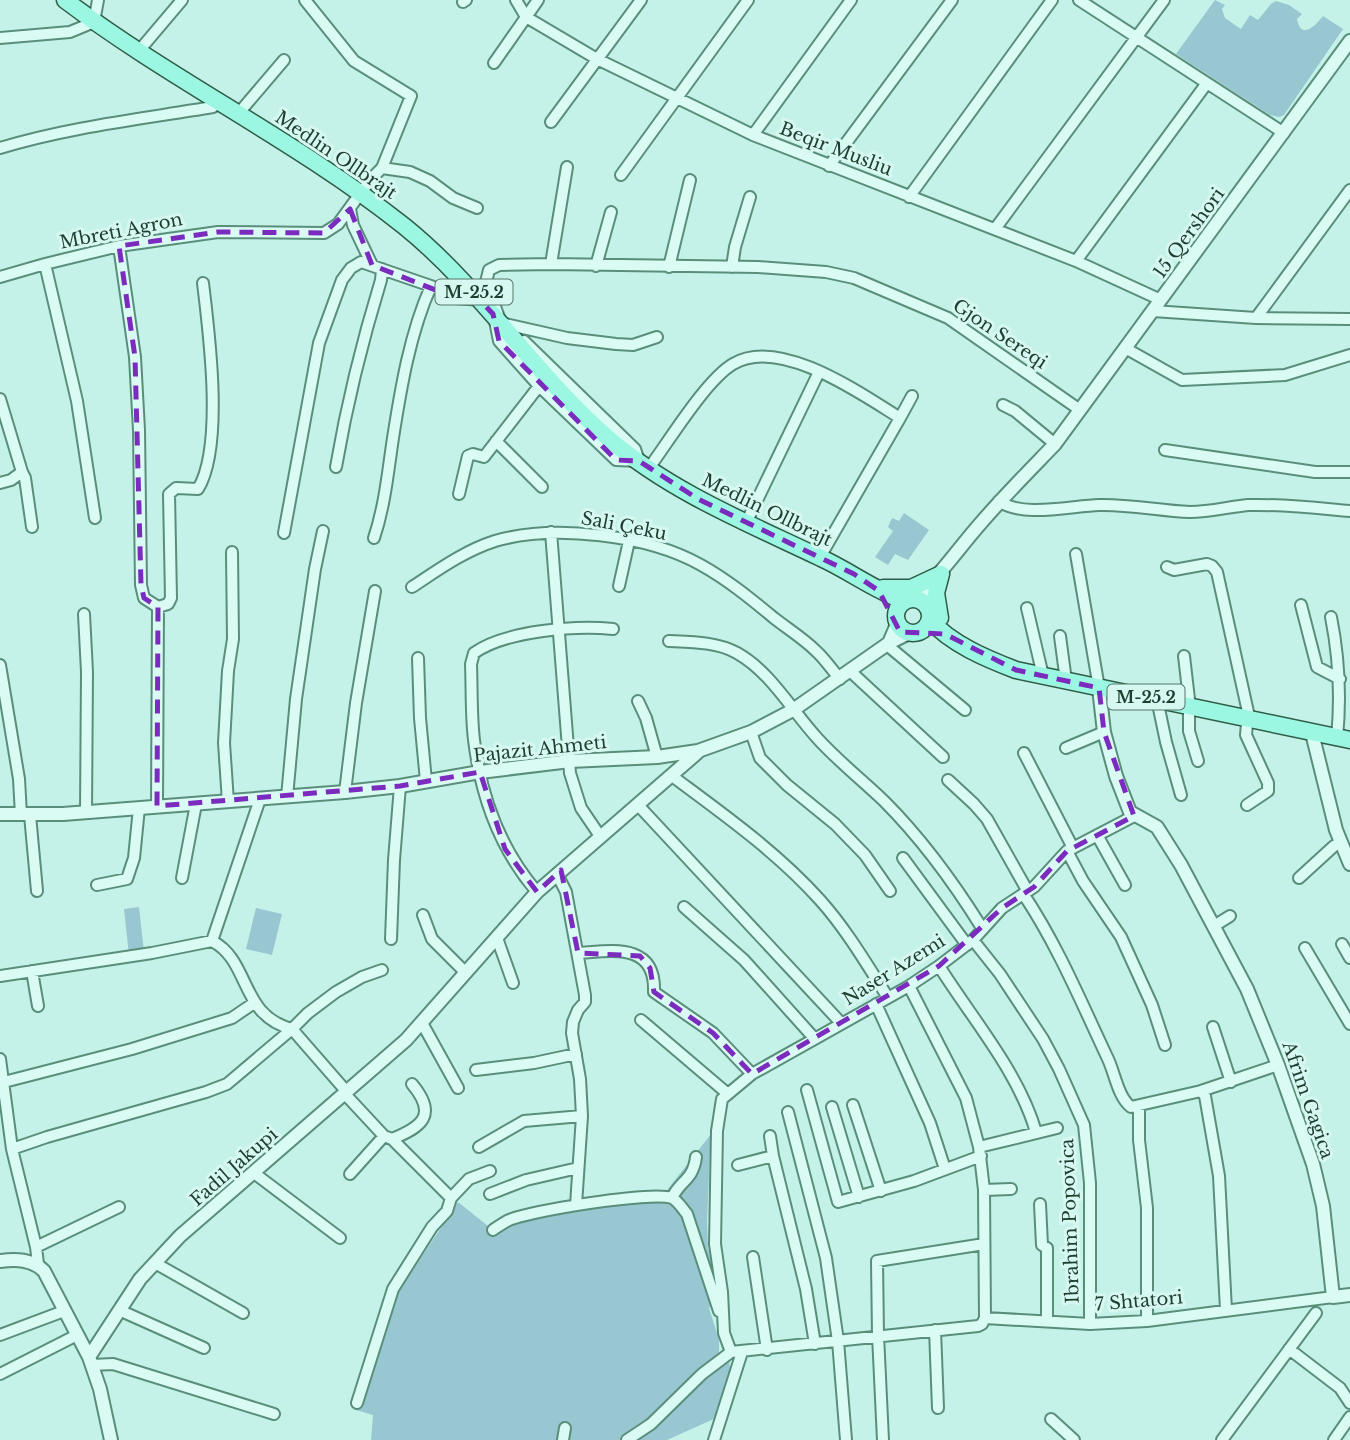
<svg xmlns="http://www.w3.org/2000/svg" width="1350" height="1440" viewBox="0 0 1350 1440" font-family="'Libre Baskerville',serif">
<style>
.green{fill:#98c6d1}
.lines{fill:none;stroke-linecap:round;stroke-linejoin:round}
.minor-casing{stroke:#598f7a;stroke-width:14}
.tertiary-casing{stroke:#598f7a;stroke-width:16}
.primary-casing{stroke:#2e5c47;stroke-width:19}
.minor{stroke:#dafbf4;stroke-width:10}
.tertiary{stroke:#dafbf4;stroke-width:12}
.primary{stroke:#9bf7e1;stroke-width:16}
.marked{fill:none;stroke:#7b2cbf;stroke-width:5;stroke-dasharray:14 9;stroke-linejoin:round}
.labels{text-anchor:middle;stroke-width:6;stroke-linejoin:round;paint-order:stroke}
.shield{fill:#d6f8f1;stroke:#55766a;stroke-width:2}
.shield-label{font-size:16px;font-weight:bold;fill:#1e3e30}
.street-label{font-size:18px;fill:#1e3e30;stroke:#d6f8f1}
</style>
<rect width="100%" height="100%" fill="#c5f2e8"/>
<!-- green -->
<path class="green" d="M1215,0L1225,5L1222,9L1225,18L1241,29L1250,15L1258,20L1271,4L1276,1L1289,5L1302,14L1297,19C1301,41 1316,25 1323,16L1343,29L1284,115L1279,117L1270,115L1176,54Z
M904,513L929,530L908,560L895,554L888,565L875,557L893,531L888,527L892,518L899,521Z
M139,907L144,952L129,955L124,909Z
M256,908L282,914L272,955L246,949Z
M715,1129L710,1152L707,1222L708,1249L715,1264L719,1296L709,1308L719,1340V1356L729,1359L730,1368L716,1418L667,1440H371L373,1415L356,1410L389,1306L458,1202L493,1230L525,1217L660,1199Z"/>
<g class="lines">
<defs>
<path id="minor" d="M516,0L526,17L597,59L753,135L1076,261L1161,300
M1079,0L1284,133
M463,2L466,0
M0,38L70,32L94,22L98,0
M138,52L182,0
M494,63L538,0
M238,114L284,60
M551,122L641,0
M753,135L851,0
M0,148C69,127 141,119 213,107L216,101
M829,166L952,0
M382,168L410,172L430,181L453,198L477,208
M621,175L748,0
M909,197L1052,0
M350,209L353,225L372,265
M995,229L1164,0
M119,246L135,357L139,430L141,585L144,598L158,607L157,806
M1076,261L1207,83
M551,264L567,167
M596,266L611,212
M669,267L690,180
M732,267L735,247L750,197
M0,277L45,264
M1153,311L1256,318L1350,319
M494,316L499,341L539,386L616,460L639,461L635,449L524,341
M1256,318L1350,190
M657,337L633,345L616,344L567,338L501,323L486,282L489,270L499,265L551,264L758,267L826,272L854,278L948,318L1080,410
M1125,348L1182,380L1285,375L1350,355
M0,399L22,472L11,480L0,483
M1003,405L1015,411L1055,444
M900,418L912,396
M496,441L542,487
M1165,450L1315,472H1350
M336,467C347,403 362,342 381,280L382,269
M649,468C669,441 706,380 733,364C779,336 860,393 900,418L820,557
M22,472L25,478L32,527
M459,494L468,456L473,454L484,457L539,386
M999,501C1022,518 1070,506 1099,505C1129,504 1160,511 1190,512C1210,512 1228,507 1248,505C1282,504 1316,508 1350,511
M95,518L77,401L45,264L119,246L218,232L324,233L338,224L371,179L382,168L411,96L354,61L305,0
M746,523L819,372
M551,532L570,773L581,808L600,836
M284,533L319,343L342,280L351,268L361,262L431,286
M374,538C385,505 388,471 393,438C401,387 410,333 431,286L456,298L480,300
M1076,554L1099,688
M1167,567L1174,570L1207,564L1212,566L1217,572L1248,712L1246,735L1268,783V791L1247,805
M619,586L629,541
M412,587C438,570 464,551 495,541C554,524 648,535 701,565C728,580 751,599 774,618C788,629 804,639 816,651C825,659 832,670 840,679
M1301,605L1317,667L1340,679
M158,607L168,604L171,598L169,494L176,488L198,489C224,446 209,333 203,283
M1027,608L1043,676
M84,614L87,672L86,812
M1331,617C1339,657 1341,697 1337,738
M1060,636L1066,681
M669,641C692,642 717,642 737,653C771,672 792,711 818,739C838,761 862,780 884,801C921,838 954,883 982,928
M887,645L965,710
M1184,656L1189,699V731L1198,761
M418,658L420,718L426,781
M0,665L19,779L21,815
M850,671L943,757
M1157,699L1166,742L1181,795
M638,701L646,718L657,757
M751,732L760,758L787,785L835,824L865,855L890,891
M1066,748L1104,732
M1024,753L1073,848
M672,776C723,814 777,852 820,900C846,929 866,963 887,996
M948,780L974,804L987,819L1027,890
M345,792L356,703L375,591
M287,797L296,699L315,569L323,531
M228,802L224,743L228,671L233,639L232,552
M638,805L841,1023
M30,815L37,891
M1134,816L1067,851L1034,887L1002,908L973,940L939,966L909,986L752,1074L722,1099L717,1131L715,1244L722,1292L724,1333L731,1352L978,1326L982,1324L985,1318L1090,1324L1147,1321L1333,1297
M1097,835L1125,885
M1067,851L1083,881L1121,937L1152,1005L1165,1045
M903,858L967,945
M557,874L566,892L585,995V1002L578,1010L573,1022L572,1033L580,1079L582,1116L576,1205
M182,878L196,804
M1299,878L1334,846L1340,843
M97,885L127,879L134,858L139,808
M537,892C499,848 481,797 474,740C471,715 472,689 471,664L474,653C505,631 575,625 613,629
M1024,895C1058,946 1082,1004 1108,1059C1115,1074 1118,1097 1131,1107L1201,1091L1278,1065
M684,907L744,960L814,1038
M423,915L432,939L466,973
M1214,926L1230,916
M497,938L513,983
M391,939L394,860L400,786
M973,940L1000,974L1043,1039L1059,1069L1084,1125L1090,1183V1324
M212,941L260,799
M1342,944L1350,958
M1305,948L1350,1024
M578,953C612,951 656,942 654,992L713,1033L752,1074
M939,966C973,1020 1018,1071 1036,1132
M32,971L38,1006
M0,976L152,953L212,941C251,961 239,1015 292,1029
M909,986L966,1098L979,1147L984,1190L985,1318
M876,1004L930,1123L945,1169
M641,1020L728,1094
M422,1023L458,1088
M1213,1027L1231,1082
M292,1029L346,1091
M0,1059L12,1149L36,1247L38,1264
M476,1070L534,1063L576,1054
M4,1082L132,1049L232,1018L254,1003
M807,1090L838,1202L914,1181L981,1156
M1201,1091L1205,1096L1219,1176L1226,1310
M344,1093L384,1136L392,1139L451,1198
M853,1105L881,1191
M832,1107L859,1197
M1139,1107V1140L1147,1208V1321
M788,1112L826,1258L838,1341L846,1440
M770,1136L773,1156
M392,1139C422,1127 438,1115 412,1084
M479,1147L524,1121L582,1116
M979,1147L1057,1128
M12,1149L47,1137L206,1092L227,1084L292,1029L308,1013L336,992L362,977L382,970
M738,1165L773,1156L806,1289L815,1344
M254,1173L340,1238
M350,1174L384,1136
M984,1190L1011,1189
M490,1194L526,1180L578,1168
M672,1198C680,1180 693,1181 696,1157
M1040,1204L1042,1245L1047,1248V1320
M493,1230C497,1227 502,1224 507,1221C527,1211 652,1191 672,1198C678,1201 682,1208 687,1214L719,1311
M36,1247L119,1207
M753,1257L767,1350
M155,1263L243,1313
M119,1310L204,1348
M935,1330L938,1408
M0,1335L64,1311
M1289,1349L1340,1388L1350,1403
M92,1365L113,1364L274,1414
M0,1374L77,1335
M357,1403L393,1289L432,1227L447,1211L451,1198L469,1179L490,1171
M1051,1419L1074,1440
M563,1440L565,1428
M627,1440L651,1424L702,1374L731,1352
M714,1440L742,1352
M883,1440L878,1335L877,1261L984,1244
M1222,1440L1316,1313
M1334,1440L1350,1417"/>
<path id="tertiary" d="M915,599C940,576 958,549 980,524C1004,496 1030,470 1055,444L1350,41
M927,606L934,586
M889,643L897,624
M1099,688L1104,732L1116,776L1130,812L1157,827L1181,865L1247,989L1278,1065L1313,1164L1323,1206L1333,1297L1350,1295
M1312,733L1336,830L1350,864
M0,814H63L345,792L400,786L480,772L570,761L657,757L698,751L751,732L793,710L889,643L909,633
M0,1261C16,1259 32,1259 44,1271L89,1357L100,1389L111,1440
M89,1357L140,1279L180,1236L406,1040L537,892L697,753"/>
<path id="primary" d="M65,0C174,82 297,141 404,226C481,288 534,374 609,439C671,492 748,523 821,558C850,571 875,591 905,601
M883,588H911L941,574
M896 616a17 17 0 1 1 34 0a17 17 0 1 1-34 0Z
M940,618L936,593L941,574
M930,620C951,644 987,659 1016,670L1350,740"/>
</defs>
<!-- minor casing -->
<use href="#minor" class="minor-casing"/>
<!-- tertiary casing -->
<use href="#tertiary" class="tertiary-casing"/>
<!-- primary casing -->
<use href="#primary" class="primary-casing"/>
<!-- minor -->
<use href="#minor" class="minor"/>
<!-- tertiary -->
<use href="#tertiary" class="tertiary"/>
<!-- primary -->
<use href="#primary" class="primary"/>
</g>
<!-- marked area -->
<path class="marked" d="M350,209L372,265L456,298L480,300L493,314L499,341L616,460L639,461L698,499L854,574L879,591L900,632L945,634L1016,670L1099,688L1104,732L1134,816L1067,851L1034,887L1002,908L939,966L752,1074L713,1033L654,992L650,968L640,956L578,953L561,870L537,892L505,849L480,772L400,786L157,806L158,607L144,598L141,585L135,357L119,246L218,232L324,233Z"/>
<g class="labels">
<!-- shield labels -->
<g class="shield">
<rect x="435.5" y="279.5" width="77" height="25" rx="5"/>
<rect x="1107.5" y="684.5" width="77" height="25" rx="5"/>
</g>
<g class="shield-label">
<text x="474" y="298">M-25.2</text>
<text x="1146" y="703">M-25.2</text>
</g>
<!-- street labels -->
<g class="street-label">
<text transform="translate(836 149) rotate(21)" y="6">Beqir Musliu</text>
<text transform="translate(336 155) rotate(34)" y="6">Medlin Ollbrajt</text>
<text transform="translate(121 231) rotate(-11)" y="6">Mbreti Agron</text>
<text transform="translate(1189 233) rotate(-54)" y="6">15 Qershori</text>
<text transform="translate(1000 334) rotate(34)" y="6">Gjon Sereqi</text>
<text transform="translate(767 510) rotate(26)" y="6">Medlin Ollbrajt</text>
<text transform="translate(624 526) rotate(11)" y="6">Sali Çeku</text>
<text transform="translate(540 749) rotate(-6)" y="6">Pajazit Ahmeti</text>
<text transform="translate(894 970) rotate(-32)" y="6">Naser Azemi</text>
<text transform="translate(1308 1100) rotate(71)" y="6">Afrim Gagica</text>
<text transform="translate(234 1167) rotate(-41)" y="6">Fadil Jakupi</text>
<text transform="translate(1070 1221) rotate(-92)" y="6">Ibrahim Popovica</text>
<text transform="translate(1139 1301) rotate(-5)" y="6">7 Shtatori</text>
</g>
</g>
</svg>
